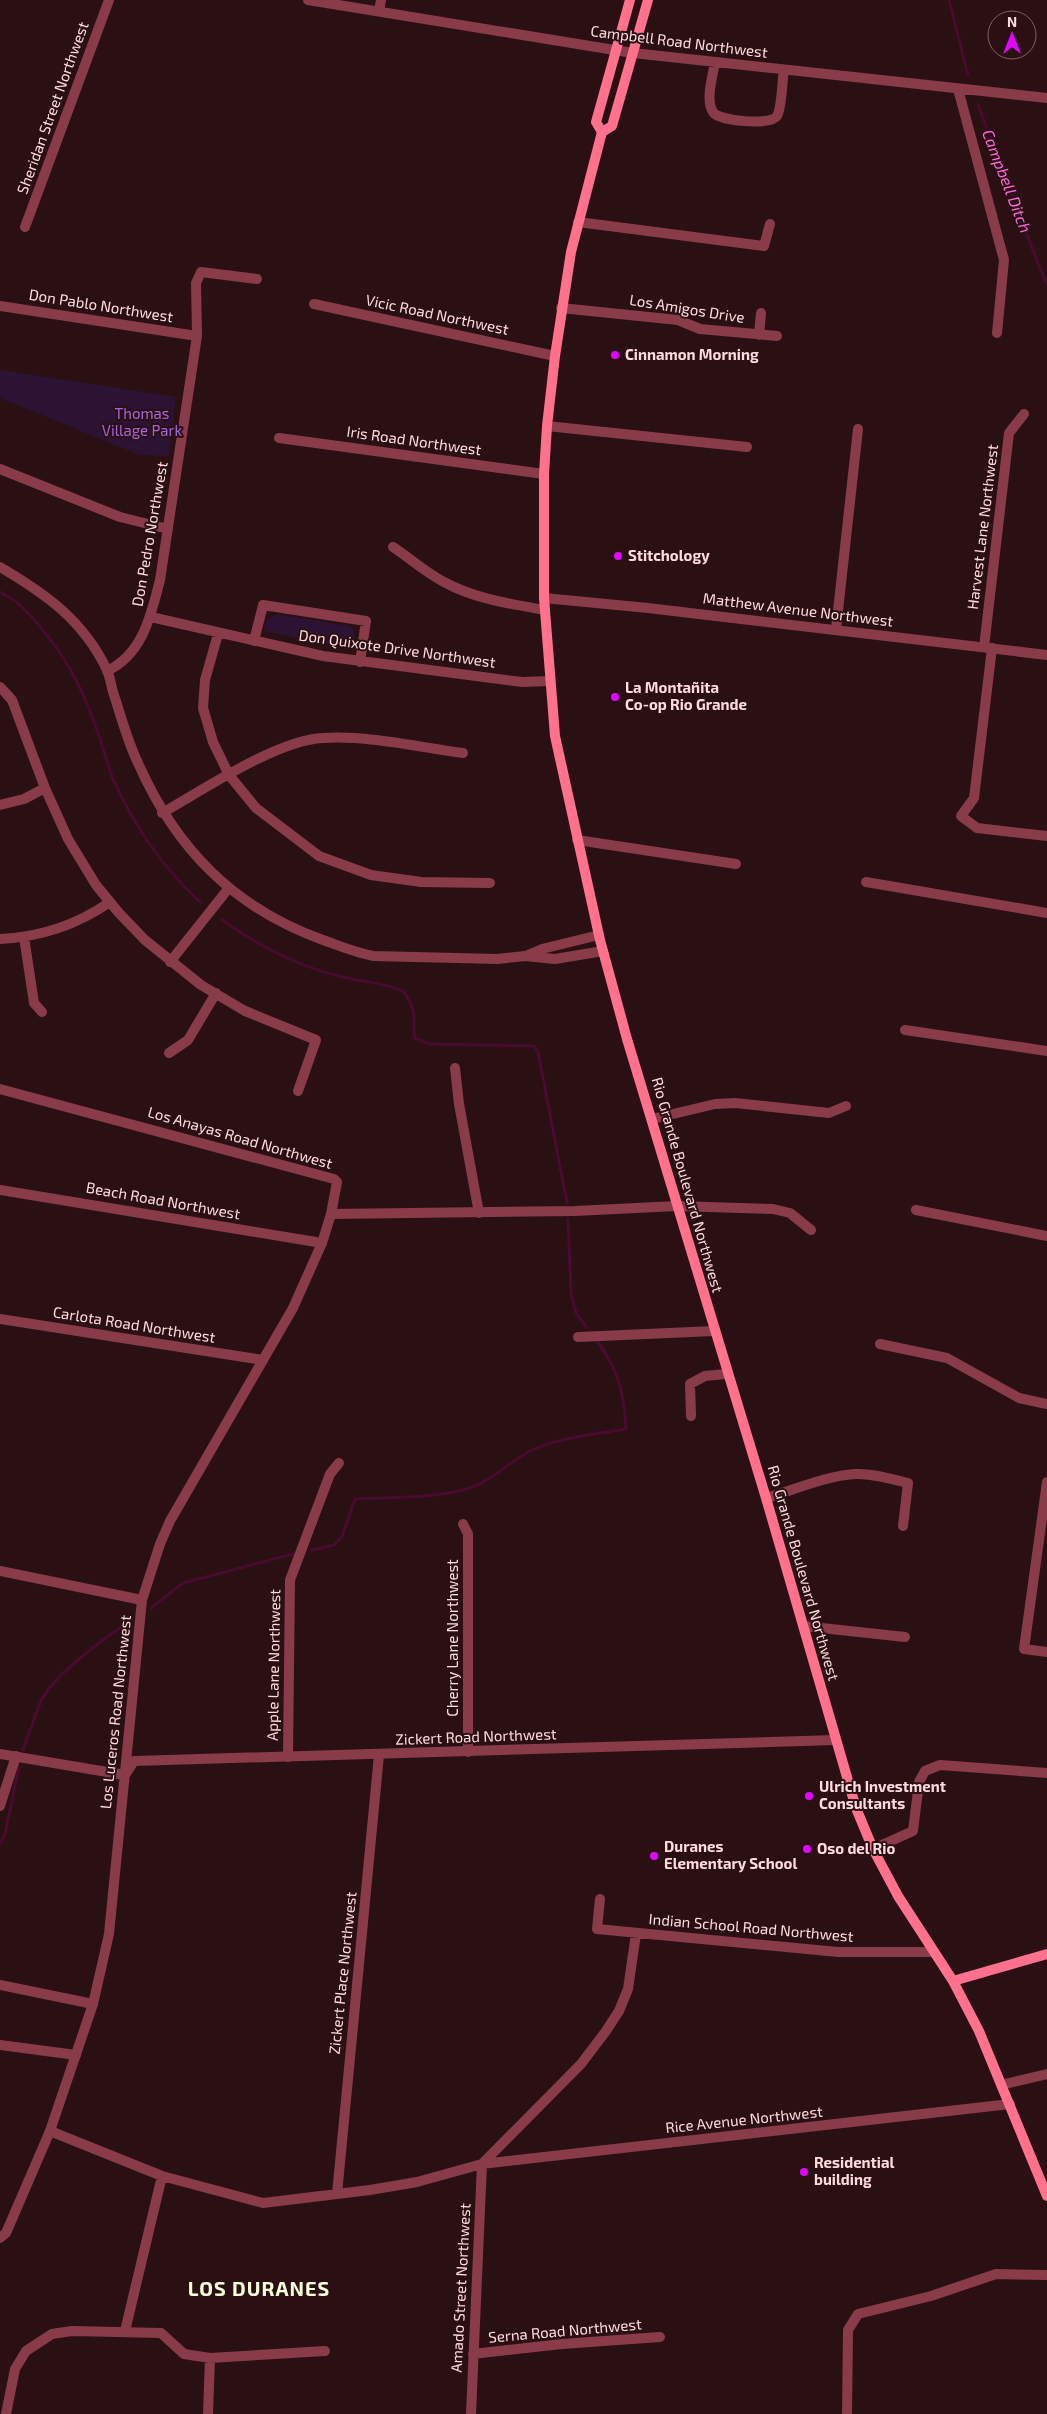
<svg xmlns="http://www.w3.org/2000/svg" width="1047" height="2414" viewBox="0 0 1047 2414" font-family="'Exo 2',sans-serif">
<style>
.green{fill:#2c1334}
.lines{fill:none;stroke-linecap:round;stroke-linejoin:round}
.stream{stroke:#490a2f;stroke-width:3}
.minor{stroke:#893b4a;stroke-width:10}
.tertiary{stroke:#893b4a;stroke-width:10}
.secondary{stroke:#ff718d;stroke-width:10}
.poi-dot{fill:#e106ff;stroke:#2a1012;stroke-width:2}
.labels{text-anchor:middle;stroke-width:4;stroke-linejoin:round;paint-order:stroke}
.street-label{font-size:15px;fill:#ffdade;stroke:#2a1012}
.poi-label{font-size:15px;font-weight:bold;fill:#ffdade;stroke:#2a1012;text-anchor:start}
.park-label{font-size:15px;fill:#a663e2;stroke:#2a1012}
.water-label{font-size:16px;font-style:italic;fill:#ff68da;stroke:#2a1012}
.district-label{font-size:20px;font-weight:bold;letter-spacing:1px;fill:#faffdc;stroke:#2a1012}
</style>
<rect width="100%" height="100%" fill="#2a1012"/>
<!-- green -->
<path class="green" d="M0,370L176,397L169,456L140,455L0,398Z
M276,614L349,626L354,630L355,643L350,649L264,631L267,620Z"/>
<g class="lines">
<!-- stream -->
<path class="stream" d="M949,0L968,75
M978,105C1002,165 1022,226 1047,285
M0,592C17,600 24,609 37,623C64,654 82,686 95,725C102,742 106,761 113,779C136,829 160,864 200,902
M222,920C259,946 298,967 343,977C363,982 384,983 403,991C410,1000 415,1010 414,1022C414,1028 413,1032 415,1038L429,1044L534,1046L538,1052L567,1203
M568,1219L571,1294L576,1313L587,1328
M311,1550L334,1545L342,1537L355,1499C393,1497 434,1499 470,1488C492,1481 511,1460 532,1450C561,1437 595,1434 626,1429C624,1393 619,1371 597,1341
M151,1608L183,1583L293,1554
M23,1750C29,1733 35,1715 42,1699C56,1673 107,1636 132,1620
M0,1844L5,1834L19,1767"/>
<!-- minor -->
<path class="minor" d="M379,11L381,0
M633,53L1047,98
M715,62C713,75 705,100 713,112C718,121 771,126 777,116C782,108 782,81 784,70
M958,89L1004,260L997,333
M578,222L764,246L770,224
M25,227L109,0
M314,304L555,356
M0,306L197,336
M561,308L678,320L700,329L777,336
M759,335L761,313
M547,426L747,447
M279,438L544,474
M0,469L120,517L168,529
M393,547C410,558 426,573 444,582C475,599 511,604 545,610
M151,617L323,656L522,682L550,681
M836,629L858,429
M218,634L205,680L203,708L213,742L229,775L256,808L319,856L371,875L421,882L490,883
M254,641L263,605L366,621L360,662
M984,647L1009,433L1024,414
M992,648L974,798L961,816L977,828L1047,836
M107,671C143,654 151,615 160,580L197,336L196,283L201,272L257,279
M0,687L12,700L45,788L68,839L96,885L119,913L145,940L201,985L245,1011L316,1040L298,1091
M0,805L24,799L45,788
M162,813C203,790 277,740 323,738C367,735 418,747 463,753
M577,840L736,864
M866,882L1047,913
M24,937L34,1003L42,1012
M0,939C39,937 77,925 110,902
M170,962L228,889
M905,1030L1047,1051
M169,1053L188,1040L216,993
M455,1068L459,1104L479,1213
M0,1089L334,1179L337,1182L331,1214
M652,1119L715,1104L735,1103L829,1113L846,1106
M0,1190L322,1243
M677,1206L773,1209L790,1213L811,1230
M916,1210L1047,1236
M0,1319L263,1360
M578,1337L714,1331
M880,1344L947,1358L1019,1398L1047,1404
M691,1416L690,1384L705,1376L726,1374
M1047,1482L1024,1649L1047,1652
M766,1498C794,1490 825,1476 855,1474C872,1473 891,1479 908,1483L903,1526
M463,1524L468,1534V1752
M0,1571L142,1600
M803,1626L905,1637
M288,1757L290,1580L330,1474L339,1463
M0,1806L16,1756
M873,1849L913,1831L919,1782L925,1771L940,1765L1047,1773
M600,1899L597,1929L838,1952H934
M0,1985L93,2004
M0,2045L76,2055
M1001,2085L1047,2074
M50,2131L162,2176L263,2203L370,2190L417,2182L482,2164L581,2064L606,2031L619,2011L628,1989L636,1934
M337,2194L379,1755
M125,2331L162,2176
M473,2354L562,2344L660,2337
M6,2414L15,2369L26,2351L52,2334L72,2331L161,2333L184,2354L210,2358L325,2351
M208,2414L210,2358
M471,2414L482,2164L1010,2104
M847,2414L848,2330L858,2314L931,2296L996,2274L1047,2275"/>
<!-- tertiary -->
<path class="tertiary" d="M308,0L633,53
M0,567C46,594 83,620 107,670C110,677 111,685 113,692C121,716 127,740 138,763C176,849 234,908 323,940C340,946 356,953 374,956L497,959L525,956L555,959L603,951
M544,598L648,608L1047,655
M528,955L542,949L599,935
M0,1754L125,1775L134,1761L836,1740
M0,2238L6,2233L50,2131L93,2004L109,1934L142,1600L160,1544L170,1521L293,1308L322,1243L331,1214L575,1211L677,1206"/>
<!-- secondary -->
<path class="secondary" d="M648,0L612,126L602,132L571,252L555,356L547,426L544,474V598L555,736L600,940L627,1039L766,1498L856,1808L873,1849L898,1896L953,1981L979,2031L1047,2196
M602,132L596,122L630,0
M953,1981L1047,1954"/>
</g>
<!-- markers -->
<g class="poi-dot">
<circle cx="615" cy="355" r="5"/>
<circle cx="618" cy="556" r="5"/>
<circle cx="615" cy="697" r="5"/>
<circle cx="809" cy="1796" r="5"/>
<circle cx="807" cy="1849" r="5"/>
<circle cx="654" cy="1856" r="5"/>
<circle cx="804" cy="2172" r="5"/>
</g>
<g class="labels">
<!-- street labels -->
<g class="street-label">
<text transform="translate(679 42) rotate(7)" y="5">Campbell Road Northwest</text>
<text transform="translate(53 108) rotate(-70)" y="5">Sheridan Street Northwest</text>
<text transform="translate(101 306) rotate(9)" y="5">Don Pablo Northwest</text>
<text transform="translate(687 309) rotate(9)" y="5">Los Amigos Drive</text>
<text transform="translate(437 315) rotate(12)" y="5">Vicic Road Northwest</text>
<text transform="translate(414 441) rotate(8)" y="5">Iris Road Northwest</text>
<text transform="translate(983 527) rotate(-83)" y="5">Harvest Lane Northwest</text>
<text transform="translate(150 534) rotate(-80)" y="5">Don Pedro Northwest</text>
<text transform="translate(798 610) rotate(7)" y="5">Matthew Avenue Northwest</text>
<text transform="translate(397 649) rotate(8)" y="5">Don Quixote Drive Northwest</text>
<text transform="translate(240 1138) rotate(16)" y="5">Los Anayas Road Northwest</text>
<text transform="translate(687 1185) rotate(74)" y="5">Rio Grande Boulevard Northwest</text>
<text transform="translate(163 1201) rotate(10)" y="5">Beach Road Northwest</text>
<text transform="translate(134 1325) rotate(9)" y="5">Carlota Road Northwest</text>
<text transform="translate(803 1573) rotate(74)" y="5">Rio Grande Boulevard Northwest</text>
<text transform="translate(453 1638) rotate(-90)" y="5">Cherry Lane Northwest</text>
<text transform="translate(274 1665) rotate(-89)" y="5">Apple Lane Northwest</text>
<text transform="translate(116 1712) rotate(-84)" y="5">Los Luceros Road Northwest</text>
<text transform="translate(476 1737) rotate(-2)" y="5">Zickert Road Northwest</text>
<text transform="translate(751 1928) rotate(5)" y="5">Indian School Road Northwest</text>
<text transform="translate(343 1973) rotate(-84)" y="5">Zickert Place Northwest</text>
<text transform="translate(744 2120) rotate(-6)" y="5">Rice Avenue Northwest</text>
<text transform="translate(461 2288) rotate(-87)" y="5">Amado Street Northwest</text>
<text transform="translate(565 2331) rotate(-5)" y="5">Serna Road Northwest</text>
</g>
<!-- poi labels -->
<g class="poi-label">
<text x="625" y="360">Cinnamon Morning</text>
<text x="628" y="561">Stitchology</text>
<text x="625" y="693">La Montañita<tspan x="625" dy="17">Co-op Rio Grande</tspan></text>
<text x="819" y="1792">Ulrich Investment<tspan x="819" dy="17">Consultants</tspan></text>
<text x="664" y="1852">Duranes<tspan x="664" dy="17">Elementary School</tspan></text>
<text x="817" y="1854">Oso del Rio</text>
<text x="814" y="2168">Residential<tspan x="814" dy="17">building</tspan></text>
</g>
<!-- park labels -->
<g class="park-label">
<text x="142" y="419">Thomas<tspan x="142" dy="17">Village Park</tspan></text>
</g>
<!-- water labels -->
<g class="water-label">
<text transform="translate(1007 181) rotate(69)" y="6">Campbell Ditch</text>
</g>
<!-- district labels -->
<g class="district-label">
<text x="259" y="2296">LOS DURANES</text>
</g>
</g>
<!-- north arrow -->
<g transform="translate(1012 35)"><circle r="24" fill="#2a1012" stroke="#7f6164"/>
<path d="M0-4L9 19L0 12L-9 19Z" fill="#e106ff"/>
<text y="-8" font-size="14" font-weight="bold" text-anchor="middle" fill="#ffdade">N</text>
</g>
</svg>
